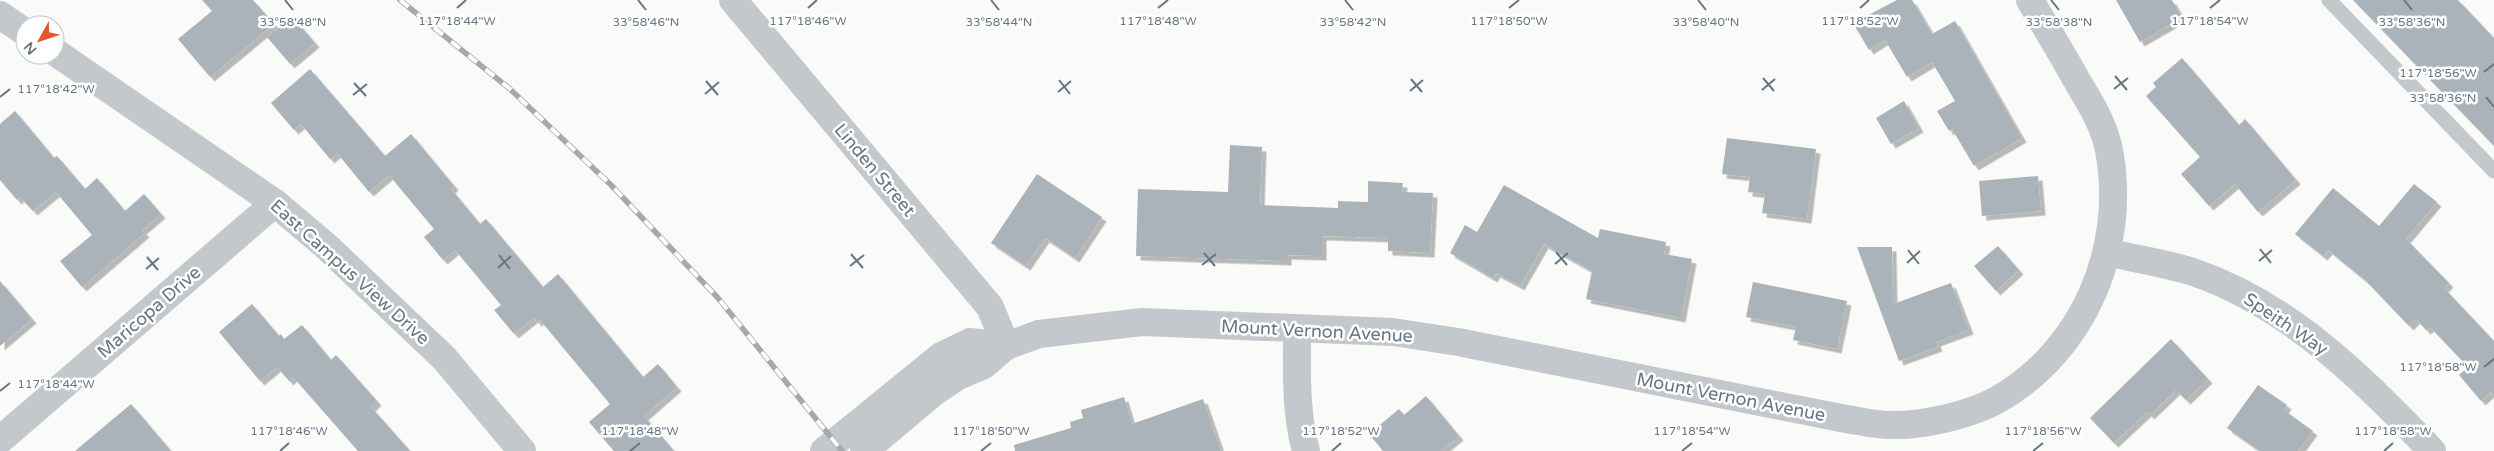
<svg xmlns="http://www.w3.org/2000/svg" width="2494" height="451" viewBox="0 0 2494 451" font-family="'Varela Round',sans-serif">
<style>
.building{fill:#aab3b9;filter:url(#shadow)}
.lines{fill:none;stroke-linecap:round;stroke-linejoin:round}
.service{stroke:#c3c8cc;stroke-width:15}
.minor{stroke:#c3c8cc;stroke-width:28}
.rail-casing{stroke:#a2aab0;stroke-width:5.5}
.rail{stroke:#fff;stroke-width:4;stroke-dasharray:11;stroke-linecap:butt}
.ticks{fill:none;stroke:#657683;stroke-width:2}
.labels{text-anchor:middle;stroke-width:5;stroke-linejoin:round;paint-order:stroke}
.street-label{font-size:18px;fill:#657683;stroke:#fff}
.ticks-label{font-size:12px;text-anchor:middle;fill:#657683;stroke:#fff;stroke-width:5;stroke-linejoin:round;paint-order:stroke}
</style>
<defs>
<filter id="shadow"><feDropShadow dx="4.5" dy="4.5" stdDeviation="0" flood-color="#0004"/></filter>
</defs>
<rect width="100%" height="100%" fill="#fafaf8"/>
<!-- building -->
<path class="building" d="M202,0H253L274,24L210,77L178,39L212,11Z
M1897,0H1912L1932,34L1955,21L2022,138L1974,166L1952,129L1949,131L1937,111L1955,101L1932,62L1907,77L1885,40L1869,50L1853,23Z
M2116,0H2172L2182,18L2140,42Z
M2353,0H2458L2494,38V146Z
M292,16L315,43L290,64L267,37Z
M2182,58L2239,125L2245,119L2296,180L2258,212L2235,184L2209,206L2181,174L2200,157L2146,96L2156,87L2153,83Z
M310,69L385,156L411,134L454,186L451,189L480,224L486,219L543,287L558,274L643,377L658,364L677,387L644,416L674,451H614L589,422L610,404L540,320L537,322L534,318L514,334L494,310L501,305L455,250L443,260L424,237L434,229L389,175L369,192L337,153L330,159L301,124L294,130L271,103Z
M1904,101L1919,128L1891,144L1876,118Z
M15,111L54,158L57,156L85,189L97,178L125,211L144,194L161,214L142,230L145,233L82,287L60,261L92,235L56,192L33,211L20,197L17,200L0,180V124Z
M1727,138L1816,149L1807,219L1762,213L1765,194L1748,192L1750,177L1722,174Z
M1230,145L1262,147L1260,205L1338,208V201L1368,202V181L1403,183L1402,192L1433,193L1430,253L1388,251V238L1322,236V256L1287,255V261L1136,256L1138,189L1228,192Z
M1037,174L1102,217L1075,258L1045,238L1026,266L991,243Z
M2038,176L2041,211L1982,216L1979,181Z
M2414,184L2437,202L2406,239L2449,283L2444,288L2494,341V395L2491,392L2481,401L2459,375L2468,367L2430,327L2426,330L2416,319L2409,326L2366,281L2328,250L2323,256L2295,234L2333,188L2379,226Z
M1504,185L1598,238L1600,229L1666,242L1664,254L1692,259L1681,318L1586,299L1592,271L1544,244L1520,286L1496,273L1493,278L1450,253L1465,225L1477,232Z
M1998,246L2019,270L1996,291L1974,266Z
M1857,247H1892L1893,304L1951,283L1969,330L1936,342L1938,347L1899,361Z
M0,281L32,319L0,346Z
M1753,282L1847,301L1837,349L1793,340L1796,327L1746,317Z
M252,304L279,336L281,334L284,339L302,325L331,360L336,355L377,401L371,407L410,451H358L293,377L289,381L277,367L260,381L219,332Z
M2171,339L2208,379L2186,400L2176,390L2150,415L2147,412L2114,443L2090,418Z
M2258,385L2287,405L2284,410L2313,431L2298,451H2260L2227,428Z
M1426,396L1459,436L1441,451H1383L1369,434L1399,409L1404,415Z
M1124,397L1132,424L1203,399L1221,451H1015L1014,445L1071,428L1070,422L1083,418L1081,410Z
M131,404L171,451H75Z"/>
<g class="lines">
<!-- service -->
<path class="service" d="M2329,0L2494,171"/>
<!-- minor -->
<path class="minor" d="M733,0L990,307L1006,346
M0,15L25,32
M55,52L275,203L326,246L444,358L522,451
M2107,252C2135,259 2165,263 2193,272C2288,304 2365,380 2432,451
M1297,329C1297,370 1295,411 1306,451
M0,440L275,203
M824,451L941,356L970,342L1006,346
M864,451L934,392L958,376L984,365L1006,346L1039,334L1142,322L1393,332L1458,342L1846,419C1861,421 1876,425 1891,425C1922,426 1970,415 1997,400C2085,350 2127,247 2109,150C2104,124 2089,101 2076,79C2061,52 2045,26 2030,0"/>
<defs>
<path id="rail" d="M400,0L510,89L611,185L718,298L842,451"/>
</defs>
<!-- rail casing -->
<use href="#rail" class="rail-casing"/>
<!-- rail -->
<use href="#rail" class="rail"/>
</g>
<!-- ticks -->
<path class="ticks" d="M285,0L293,10M638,0L646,10M991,0L999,10M1345,0L1353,10M1698,0L1706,10M2051,0L2059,10M2404,0L2412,10M457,8L466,0M808,8L817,0M1158,8L1168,0M1509,8L1519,0M1860,8L1869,0M2210,8L2220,0M2484,72L2494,64M2115,76L2127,90M1763,78L1774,91M1411,79L1422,92M1059,80L1070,94M706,81L718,95M354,83L366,96M2114,89L2128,78M1762,90L1775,79M1410,91L1423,80M1058,92L1071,81M705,94L719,82M353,95L367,84M0,97L10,89M2486,97L2494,107M2260,249L2271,263M1908,250L1919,264M1556,252L1567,265M1204,253L1215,266M851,254L863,268M499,255L510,269M147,257L158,270M2259,261L2272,250M1907,263L1920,251M1555,264L1568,253M1202,265L1216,254M850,266L864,255M498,268L511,256M146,269L159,258M2484,367L2494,359M0,391L10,383M280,451L289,443M630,451L640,443M981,451L991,443M1332,451L1341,443M1682,451L1692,443M2033,451L2043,443M2384,451L2393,443"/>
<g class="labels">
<!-- street labels -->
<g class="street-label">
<text transform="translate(875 170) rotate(50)" y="6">Linden Street</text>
<text transform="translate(350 272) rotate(42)" y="6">East Campus View Drive</text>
<text transform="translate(149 312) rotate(-41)" y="6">Maricopa Drive</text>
<text transform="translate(2286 324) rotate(34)" y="6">Speith Way</text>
<text transform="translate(1317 331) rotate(3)" y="6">Mount Vernon Avenue</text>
<text transform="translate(1731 397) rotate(11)" y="6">Mount Vernon Avenue</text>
</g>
</g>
<g class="ticks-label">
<text x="457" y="25">117°18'44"W</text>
<text x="808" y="25">117°18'46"W</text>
<text x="1158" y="25">117°18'48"W</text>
<text x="1509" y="25">117°18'50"W</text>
<text x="1860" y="25">117°18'52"W</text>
<text x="2210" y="25">117°18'54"W</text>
<text x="2412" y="26">33°58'36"N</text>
<text x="999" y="26">33°58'44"N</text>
<text x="293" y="26">33°58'48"N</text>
<text x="646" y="26">33°58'46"N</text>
<text x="1353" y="26">33°58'42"N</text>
<text x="1706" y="26">33°58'40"N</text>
<text x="2059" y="26">33°58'38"N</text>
<text x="2438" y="77">117°18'56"W</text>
<text x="56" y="93">117°18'42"W</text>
<text x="2443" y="102">33°58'36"N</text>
<text x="2438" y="371">117°18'58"W</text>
<text x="56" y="388">117°18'44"W</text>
<text x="289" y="435">117°18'46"W</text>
<text x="640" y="435">117°18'48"W</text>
<text x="991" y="435">117°18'50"W</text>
<text x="1341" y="435">117°18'52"W</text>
<text x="1692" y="435">117°18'54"W</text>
<text x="2043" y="435">117°18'56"W</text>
<text x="2393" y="435">117°18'58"W</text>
</g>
<!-- north arrow -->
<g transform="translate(40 40) rotate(230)"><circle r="24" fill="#ffffff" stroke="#c1c8cd"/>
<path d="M0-4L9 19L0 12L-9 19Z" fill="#e4572e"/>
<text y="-8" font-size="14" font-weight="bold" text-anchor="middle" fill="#657683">N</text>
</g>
</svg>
